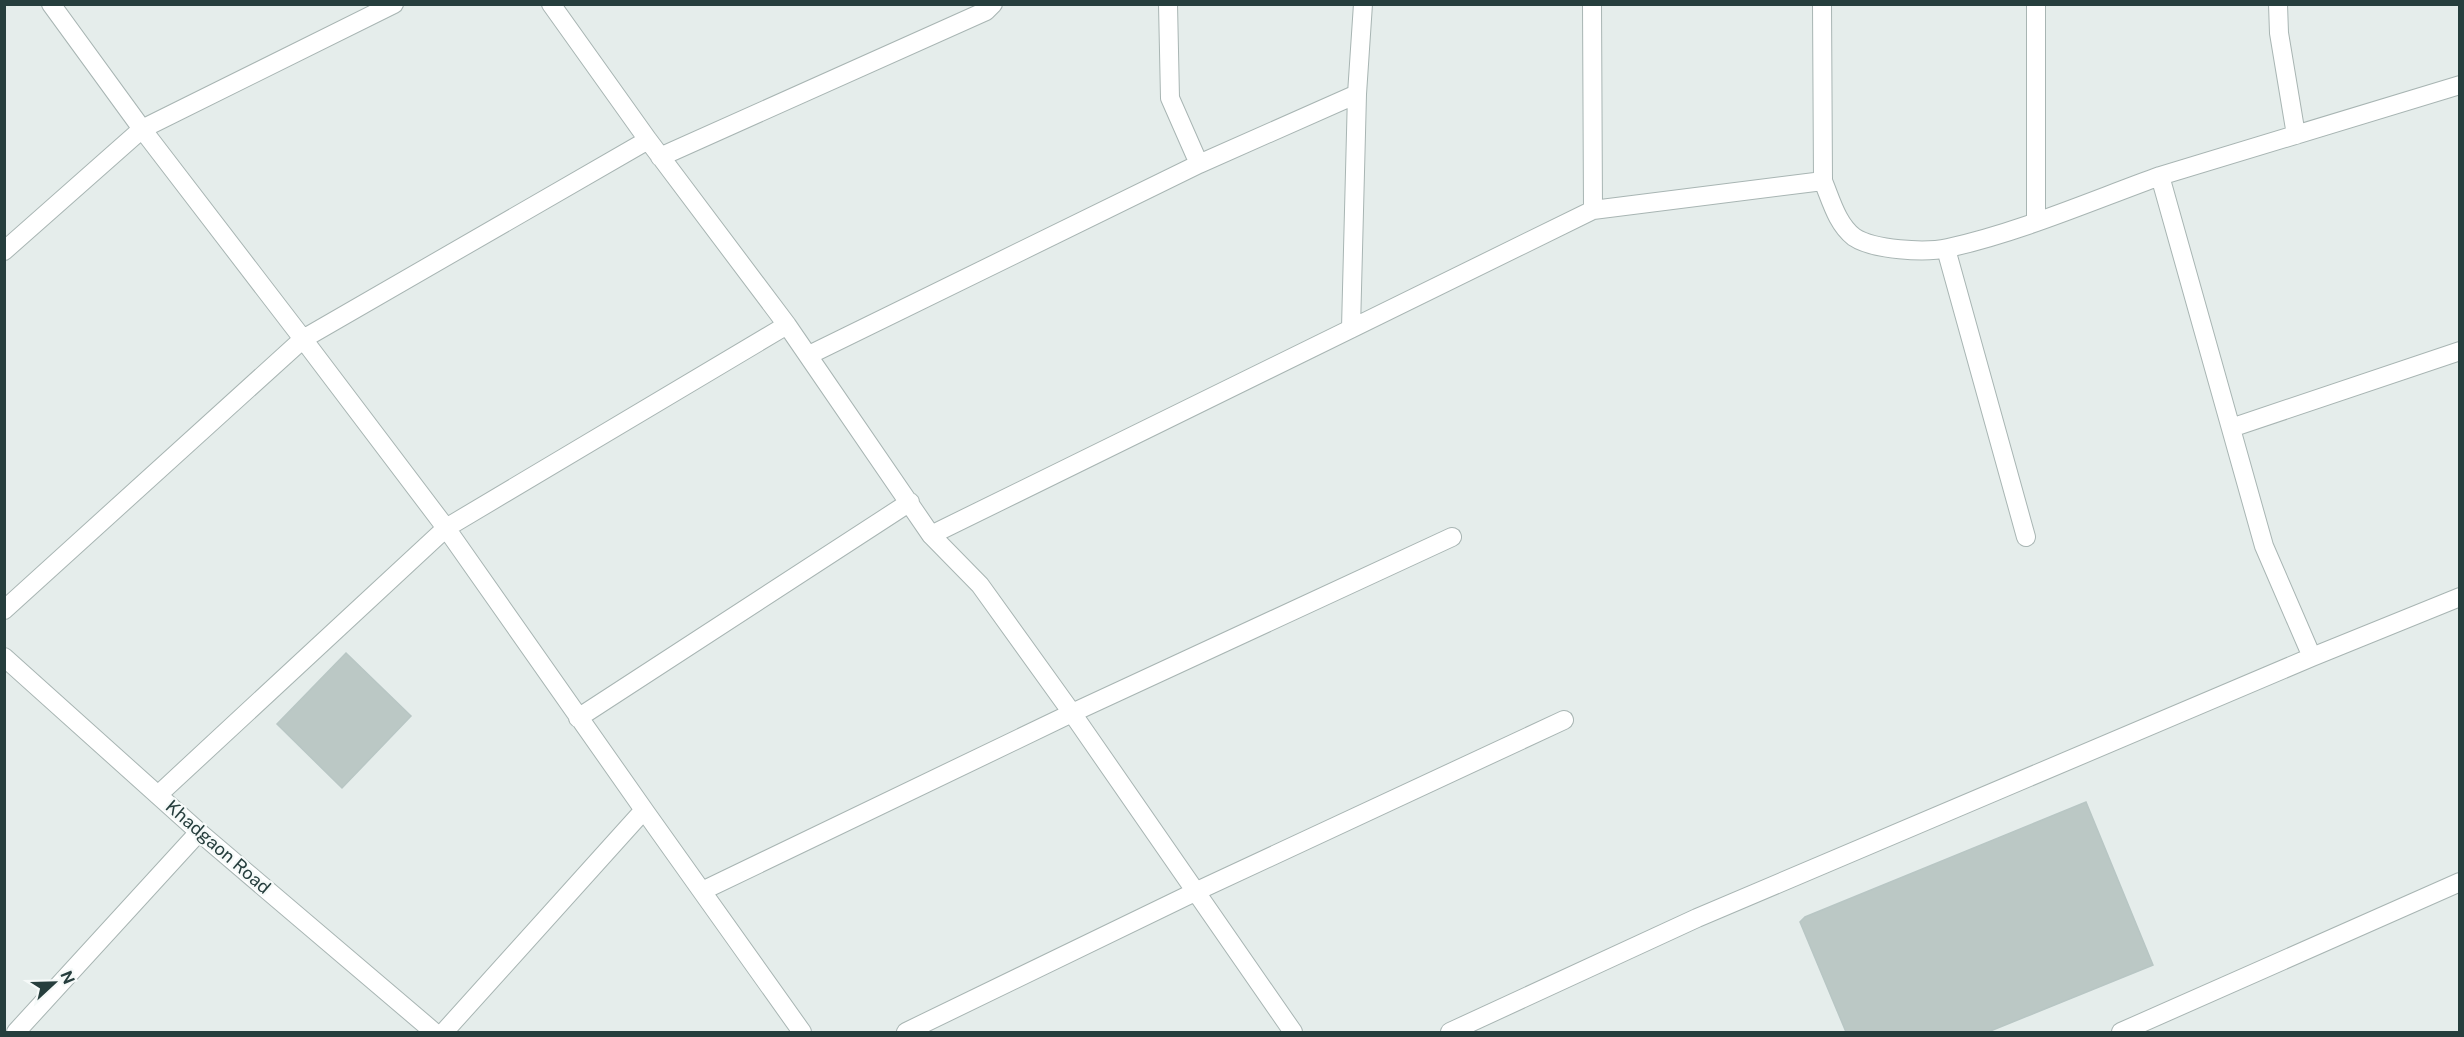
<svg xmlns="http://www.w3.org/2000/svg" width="2464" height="1037" viewBox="0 0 2464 1037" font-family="'Public Sans',sans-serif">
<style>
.building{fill:#bbc8c5;stroke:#b8c6c4;stroke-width:1.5}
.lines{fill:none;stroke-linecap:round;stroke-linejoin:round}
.minor-casing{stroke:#a8b5b3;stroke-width:20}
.tertiary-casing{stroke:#a8b5b3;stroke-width:20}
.minor{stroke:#fff;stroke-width:18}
.tertiary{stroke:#fff;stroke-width:18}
.labels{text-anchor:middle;stroke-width:4.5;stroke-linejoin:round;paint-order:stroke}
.street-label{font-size:18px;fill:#263e3d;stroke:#f6faf9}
</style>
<rect width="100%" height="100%" fill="#e5edeb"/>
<!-- building -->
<path class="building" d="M346,653L411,716L342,788L277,724Z
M2086,802L2153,965L1988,1032H1846L1800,922L1805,917Z"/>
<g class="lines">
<defs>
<path id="minor" d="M551,4L648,140L787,325L931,535L980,585L1072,713L1293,1032
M1168,4L1170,98L1199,164
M1592,4L1593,210
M2036,4V220
M2278,4L2279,33L2296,135
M660,157L986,11L993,4
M1823,181C1831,200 1837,224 1854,237C1873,250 1925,253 1948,248C2020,232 2091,201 2160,176
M1946,249L2026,537
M4,251L142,129L51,4
M1351,328L1357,94
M809,355L1199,164L1357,94L1363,4
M2231,428L2460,351
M931,535L1593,210L1823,181L1822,4
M4,610L303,339L142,129L394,4
M2312,657L2264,546L2160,176L2460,85
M578,718L910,502
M158,795L446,528L303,339L648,140
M644,810L802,1032
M702,891L1072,713L1452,537
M16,1032L199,832
M444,1032L644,810L446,528L787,325
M906,1032L1197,891L1564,720
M1450,1032L1697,918L2312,657L2460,597
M2121,1032L2460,882"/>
<path id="tertiary" d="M4,657L199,832L434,1032"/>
</defs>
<!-- minor casing -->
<use href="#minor" class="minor-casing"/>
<!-- tertiary casing -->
<use href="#tertiary" class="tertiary-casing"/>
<!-- minor -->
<use href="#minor" class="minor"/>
<!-- tertiary -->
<use href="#tertiary" class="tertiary"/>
</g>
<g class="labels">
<!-- street labels -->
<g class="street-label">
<text transform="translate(218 847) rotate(41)" y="6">Khadgaon Road</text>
</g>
</g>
<!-- border -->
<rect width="2464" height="1037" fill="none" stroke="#263e3d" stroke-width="12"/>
<!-- north arrow -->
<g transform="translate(54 983) rotate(68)" stroke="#f6faf9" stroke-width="4.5" paint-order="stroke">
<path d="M0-4.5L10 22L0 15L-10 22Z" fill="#263e3d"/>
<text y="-9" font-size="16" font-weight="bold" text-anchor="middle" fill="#263e3d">N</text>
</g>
</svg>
